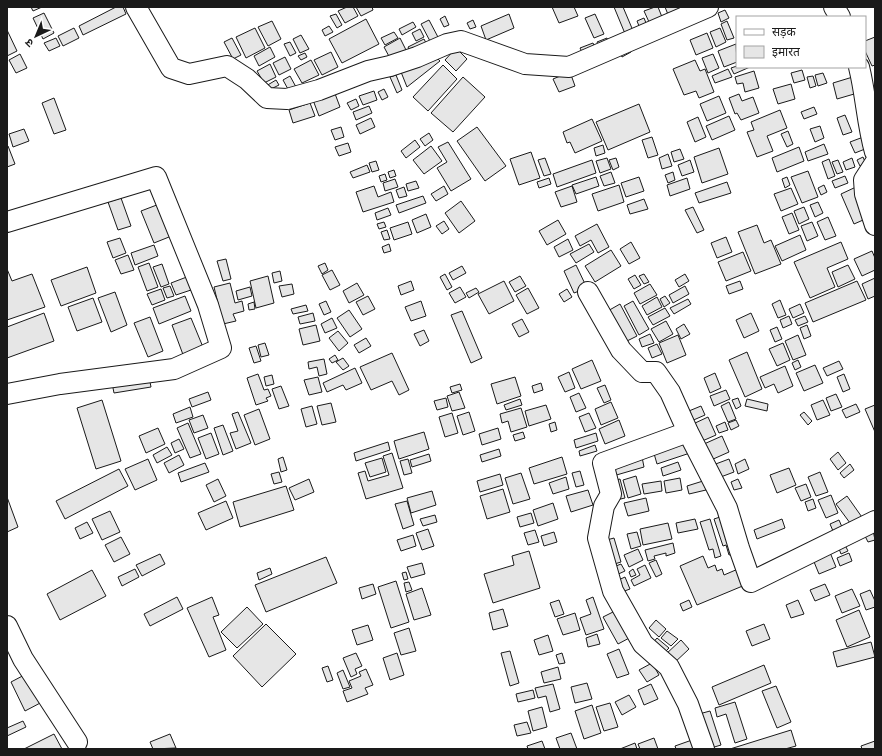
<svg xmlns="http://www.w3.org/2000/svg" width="882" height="756" viewBox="0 0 882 756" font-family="'Sofia Sans Condensed','Noto Sans Devanagari',sans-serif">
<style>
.building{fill:#e6e6e6;stroke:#1a1a1a}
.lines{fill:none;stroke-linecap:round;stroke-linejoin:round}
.minor-casing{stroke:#1a1a1a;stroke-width:22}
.minor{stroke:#fff;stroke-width:20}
</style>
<rect width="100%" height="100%" fill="#fff"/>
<!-- building -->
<path class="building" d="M31,7H42L33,11Z
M116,7H123L126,14L83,35L79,26Z
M347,7H353L358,16L345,23L338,11Z
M356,7H372L373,10L361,16Z
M552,7H574L578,16L559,23Z
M614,7H623L634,33L626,36Z
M655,7H658L662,17L649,22L644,11Z
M665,7H690L669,17Z
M725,10L729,18L721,22L718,13Z
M44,13L54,33L43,39L33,18Z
M336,14L342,25L337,28L330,16Z
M509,14L514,28L486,40L481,26Z
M595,14L604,34L594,38L585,18Z
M445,16L449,25L444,27L440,19Z
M644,18L648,28L641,31L637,21Z
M366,19L379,44L342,63L329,39Z
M429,20L439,39L431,43L421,24Z
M473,20L476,27L470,29L467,23Z
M272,21L281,39L268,46L258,27Z
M727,21L734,38L727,40L721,24Z
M413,22L416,27L402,35L399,29Z
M329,26L333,32L325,36L322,30Z
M74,28L79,38L63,46L58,36Z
M255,28L265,48L246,58L236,37Z
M720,28L726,42L716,47L710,32Z
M420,29L424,37L416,41L412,33Z
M7,30L17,51L7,56Z
M394,32L398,38L385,45L381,38Z
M707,33L713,48L696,55L690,40Z
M301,35L309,49L300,53L293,39Z
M875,37V65L872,66L865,51V41Z
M56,38L60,46L49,51L44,43Z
M232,38L241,55L233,59L224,42Z
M400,38L408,54L392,62L384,47Z
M607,38L610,46L600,49L597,42Z
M424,39L428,47L412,55L408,47Z
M290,42L296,53L290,56L284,44Z
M593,43L597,52L584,56L580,48Z
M736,44L737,62L724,67L718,51Z
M628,46L631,52L622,57L619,51Z
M270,47L275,57L259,66L254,56Z
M456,48L467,59L456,71L445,60Z
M331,52L338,67L322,75L314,60Z
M305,53L307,57L301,60L298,56Z
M20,54L27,68L16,73L9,60Z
M713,54L719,68L708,73L702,58Z
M434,55L440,61L407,87L401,72Z
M285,57L291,69L279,75L273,63Z
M311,60L319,75L302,83L294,69Z
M695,60L700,71L705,69L714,92L699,98L696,91L684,95L673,69Z
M270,64L276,77L264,83L257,71Z
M443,65L457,79L428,111L413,97Z
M737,66V67H750L734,74L731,68Z
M728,69L732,77L715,83L712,76Z
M802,70L805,80L794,83L791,73Z
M754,71L759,88L745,92L743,83L737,84L735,77Z
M570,72L575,86L559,92L553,79Z
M823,73L827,83L818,86L815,75Z
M396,75L402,90L397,93L390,77Z
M290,76L296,87L289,91L283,80Z
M813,76L816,86L810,88L807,77Z
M856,76L861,92L837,99L833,83Z
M463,77L485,97L453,132L431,113Z
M276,80L279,85L269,90L266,86Z
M791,84L795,99L778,104L773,89Z
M384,89L388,97L382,100L378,92Z
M334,91L340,107L319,116L313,100Z
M374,91L377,100L363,105L359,96Z
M739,94L742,101L753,97L759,113L741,120L737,113L735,114L729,98Z
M719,96L726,113L707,121L700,104Z
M54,98L66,130L54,134L42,103Z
M356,99L359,106L351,110L347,103Z
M310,103L315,116L293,123L289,110Z
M639,104L650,132L608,150L596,122Z
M369,106L372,113L356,120L353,112Z
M814,107L817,114L804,119L801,112Z
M780,110L787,128L767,136L773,151L757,157L747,132L754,130L751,122Z
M845,115L852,132L843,135L837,118Z
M729,116L735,130L712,140L706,126Z
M698,117L706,137L695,142L687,122Z
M371,118L375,127L360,134L356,125Z
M592,119L602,141L575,153L570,142L567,143L563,132Z
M820,126L824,138L815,142L810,129Z
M341,127L344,137L335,140L331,130Z
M477,127L506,166L485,181L457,141Z
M24,129L29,141L13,147L9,134Z
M788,131L793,144L787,147L781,134Z
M429,133L433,140L425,146L420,139Z
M866,136L870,147L855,153L850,142Z
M652,137L658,155L648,158L642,140Z
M415,140L420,147L406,158L401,151Z
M448,142L471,179L451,191L437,168L447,162L438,147Z
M348,143L351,152L339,156L335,147Z
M824,144L828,154L808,161L805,152Z
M603,145L605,153L596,156L594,148Z
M7,146H8L15,164L7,167Z
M431,146L442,161L424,174L413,160Z
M799,147L804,161L777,172L772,158Z
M719,148L728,174L702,183L694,157Z
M680,149L684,159L674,162L671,152Z
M531,152L540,178L519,185L510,159Z
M668,154L672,166L662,169L659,158Z
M863,157L866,164L860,166L857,160Z
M545,158L551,174L544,176L538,160Z
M607,158L611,169L600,173L596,161Z
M616,158L619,167L613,170L609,160Z
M852,158L855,167L846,170L843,162Z
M829,159L835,176L828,179L822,162Z
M592,160L596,173L557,187L553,174Z
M690,160L694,172L682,176L678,165Z
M838,160L843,172L837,174L832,162Z
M376,161L379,170L372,172L369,163Z
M367,165L370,172L353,178L350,172Z
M394,170L396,176L390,178L388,172Z
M808,171L818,197L802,203L791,177Z
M611,172L615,183L604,186L600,176Z
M673,172L675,180L668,183L665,175Z
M385,174L387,180L381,182L379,176Z
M845,176L848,183L835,188L832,181Z
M596,177L599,186L576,194L572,185Z
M639,177L644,191L626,197L621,183Z
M787,177L790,185L785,188L782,179Z
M549,178L551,184L539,188L537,182Z
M687,178L690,189L670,196L667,185Z
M395,179L398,187L385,191L383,183Z
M416,181L419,188L408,191L406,184Z
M727,182L731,193L699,203L695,193Z
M619,185L624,202L598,211L592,194Z
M824,185L827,192L821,195L818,188Z
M374,186L378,197L391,192L394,202L363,212L356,192Z
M444,186L448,194L436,201L431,194Z
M572,186L577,202L561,207L555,192Z
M404,187L407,196L399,198L396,190Z
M856,187L870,217L854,224L841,194Z
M791,188L798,204L781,211L774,194Z
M423,196L426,203L399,213L396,205Z
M121,198L131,226L118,230L108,202Z
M644,199L648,209L630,214L627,205Z
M461,201L475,221L459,233L445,213Z
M818,202L823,213L815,217L810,205Z
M162,203L174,235L154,243L141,211Z
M693,207L704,230L697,233L685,210Z
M804,207L809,219L799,224L794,211Z
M388,208L391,215L377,220L375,213Z
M792,213L799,230L789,234L782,217Z
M426,214L431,227L417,233L412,220Z
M828,217L836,236L825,240L817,222Z
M558,220L566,234L547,245L539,231Z
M444,221L449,229L442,234L436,226Z
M384,222L386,227L379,229L377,224Z
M408,222L412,234L394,240L390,228Z
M812,222L818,236L807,241L801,226Z
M597,224L609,247L598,253L591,240L580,246L575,236Z
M757,225L764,243L771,240L781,264L755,274L738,232Z
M387,230L390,239L384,240L381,232Z
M800,235L806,250L782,261L775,246Z
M726,237L732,252L717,258L711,243Z
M120,238L126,253L113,258L107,242Z
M568,239L573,250L559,257L554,247Z
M631,242L640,258L629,264L620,249Z
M841,242L848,259L827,268L835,287L810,298L794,262Z
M389,244L391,251L384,253L382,247Z
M589,244L594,252L576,263L570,254Z
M154,245L158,256L135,265L131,253Z
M611,250L621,266L595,282L585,266Z
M872,251L875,258V270L862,276L854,259Z
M743,252L751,271L726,281L718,262Z
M128,255L134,270L121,274L115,260Z
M226,259L231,279L223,281L217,261Z
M149,263L158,287L147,291L138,267Z
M325,263L328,270L322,274L318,266Z
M162,264L169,284L161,287L153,267Z
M576,265L587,288L574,293L564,271Z
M848,265L855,279L838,287L832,272Z
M462,266L466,273L453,280L449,273Z
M87,267L96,293L61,306L51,280Z
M7,269L12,281L32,274L45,307L7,320Z
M332,270L340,285L330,290L322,275Z
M280,271L282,281L274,283L272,273Z
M445,274L452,287L447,290L440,277Z
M644,274L649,282L644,284L639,276Z
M685,274L689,281L679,287L675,280Z
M192,275L197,288L176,295L171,283Z
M635,275L641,285L634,289L628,279Z
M268,276L274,303L256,308L250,281Z
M520,276L526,286L515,292L509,282Z
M875,278V296L868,299L862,284Z
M411,281L414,290L401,295L398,286Z
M504,281L514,301L489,314L478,294Z
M740,281L743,289L729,294L726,286Z
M857,281L866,300L813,322L805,303Z
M230,283L235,303L242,301L244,311L233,314L236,321L223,324L214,287Z
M357,283L364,295L349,303L343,291Z
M292,284L294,294L282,297L279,286Z
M650,284L657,295L640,304L634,293Z
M170,286L174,296L167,298L163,288Z
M685,286L689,294L673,303L669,295Z
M250,287L252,296L238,300L236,291Z
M460,287L466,297L455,303L449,293Z
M476,288L479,292L469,298L466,293Z
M528,288L539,308L527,314L516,295Z
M161,289L165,300L152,305L147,294Z
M567,289L572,297L564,302L559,294Z
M115,292L127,325L111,332L98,298Z
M185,296L191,311L159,324L153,308Z
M368,296L375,309L363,315L356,302Z
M665,296L670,303L664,307L660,299Z
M657,297L662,307L647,315L642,306Z
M93,298L102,322L77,331L68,307Z
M688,299L691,304L674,314L670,308Z
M780,300L786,315L778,318L772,304Z
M326,301L331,312L324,315L319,304Z
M421,301L426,316L411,321L405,307Z
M633,301L649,329L639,335L624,306Z
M254,302L255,309L249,310L248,304Z
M620,304L637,336L623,343L606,312Z
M800,304L804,313L793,318L789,309Z
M306,305L308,311L293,314L291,309Z
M665,308L670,316L653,325L648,317Z
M349,310L362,329L350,337L337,318Z
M462,311L482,358L471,363L451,315Z
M44,313L54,341L7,358V327Z
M313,313L315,321L300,324L298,317Z
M751,313L759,331L744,338L736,320Z
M789,316L792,324L783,328L780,320Z
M805,316L808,322L798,326L795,320Z
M150,317L163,351L148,357L134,323Z
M191,318L205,352L185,360L172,325Z
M332,318L337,328L325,333L321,324Z
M522,319L529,332L519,337L512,324Z
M666,321L673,334L659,342L651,329Z
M684,324L690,334L681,339L676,329Z
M316,325L320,341L303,345L299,329Z
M807,325L811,336L804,339L800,328Z
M777,327L782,339L775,342L770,330Z
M424,330L429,341L420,346L414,334Z
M338,331L348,343L339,351L329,338Z
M650,334L654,343L642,347L639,339Z
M678,335L686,355L667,363L659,343Z
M798,335L806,355L793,360L785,341Z
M366,338L371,346L359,353L354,345Z
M265,343L269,355L261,357L258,345Z
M783,343L790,360L777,366L769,349Z
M657,344L662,354L652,358L648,348Z
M256,346L261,361L254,363L249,348Z
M747,352L762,389L745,397L729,360Z
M392,353L409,390L399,395L392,381L371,390L360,367Z
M335,355L338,360L332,363L329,359Z
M343,358L349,366L343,370L336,362Z
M324,359L327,374L319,376L317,367L309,369L308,362Z
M592,360L601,381L581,389L572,369Z
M798,360L801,367L795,370L792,363Z
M839,361L843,369L827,376L823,368Z
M815,365L823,383L804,391L796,373Z
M785,366L793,386L778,393L774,384L765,388L760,377Z
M355,368L362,383L346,390L343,385L327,392L323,383Z
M569,372L575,388L565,392L558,377Z
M715,373L721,388L710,393L704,378Z
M258,374L264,390L268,389L271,396L266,398L268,401L256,405L247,378Z
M844,374L850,389L843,392L837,377Z
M272,375L274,384L266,386L264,377Z
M149,377L151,387L114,393L112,383Z
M318,377L322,392L309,395L304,380Z
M515,377L521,396L497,404L491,384Z
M541,383L543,390L534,393L532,386Z
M460,384L462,390L452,393L450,387Z
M605,385L611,400L604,403L597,388Z
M281,386L289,406L279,409L272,389Z
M726,390L730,399L714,406L710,396Z
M208,392L211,400L192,407L189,399Z
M459,392L465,408L452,411L447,396Z
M579,393L586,408L576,412L570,397Z
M836,394L842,407L831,411L826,398Z
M446,398L448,407L437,410L434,401Z
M738,398L741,406L736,409L732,400Z
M520,399L522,405L506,410L504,405Z
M747,399L768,404L767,411L745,406Z
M102,400L121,461L96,469L77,408Z
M823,400L830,415L817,420L811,405Z
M611,402L618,418L601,425L595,409Z
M729,402L736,419L728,422L721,406Z
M331,403L336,422L322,425L317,406Z
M856,404L860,412L846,418L842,410Z
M546,405L551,419L529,426L525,411Z
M875,405V432L865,409Z
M312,406L317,424L306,427L301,409Z
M701,406L705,415L689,422L684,413Z
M190,407L193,417L176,423L173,414Z
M521,408L527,427L511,432L508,421L502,423L500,414Z
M259,409L270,439L255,445L244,415Z
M238,412L251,443L236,449L230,433L238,431L232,414Z
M469,412L475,431L463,435L457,416Z
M804,412L812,421L808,425L800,415Z
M452,413L458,433L445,437L439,417Z
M589,413L596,428L585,432L579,417Z
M203,415L208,428L194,433L189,420Z
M708,417L716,435L700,442L693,424Z
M619,420L625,436L605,444L599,429Z
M736,420L739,426L731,430L728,423Z
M555,422L557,430L551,432L549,424Z
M725,422L728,430L719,433L716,426Z
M188,423L201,454L190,458L177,428Z
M223,425L233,451L223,455L214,428Z
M158,428L165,444L146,453L139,436Z
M498,428L501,439L482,445L479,434Z
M424,432L429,449L399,459L394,441Z
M523,432L525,438L515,441L513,435Z
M211,433L219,454L206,459L198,438Z
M596,433L598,441L576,448L574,440Z
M722,436L729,452L711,460L704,444Z
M179,439L184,449L175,453L171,443Z
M689,439L693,452L657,464L653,450Z
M388,442L390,450L356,461L354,453Z
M595,445L597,451L580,456L579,451Z
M167,447L172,455L157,463L153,455Z
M499,449L501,456L482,462L480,455Z
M838,452L846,463L838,470L830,459Z
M392,453L403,488L366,499L358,473L365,471L368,481L389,475L383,456Z
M429,454L431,461L412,467L410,460Z
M179,455L184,465L169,473L164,463Z
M283,457L287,470L281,472L278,459Z
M562,457L567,474L534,484L529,468Z
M642,457L644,467L613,476L610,467Z
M382,458L386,472L370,477L365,463Z
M148,459L157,480L135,490L125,469Z
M408,459L412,473L404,475L400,461Z
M729,459L734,472L718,478L713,465Z
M745,459L749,469L738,474L735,464Z
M678,462L681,470L663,476L661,468Z
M205,463L209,472L181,482L178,473Z
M850,464L854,470L844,478L840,473Z
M789,468L796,485L777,493L770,475Z
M119,469L128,486L65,519L56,501Z
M580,471L584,485L576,487L572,473Z
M279,472L282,482L274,484L271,474Z
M820,472L828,492L816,496L808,477Z
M521,473L530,499L513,504L505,478Z
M500,474L503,485L480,492L477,481Z
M636,476L641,494L628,498L623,480Z
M566,477L569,489L553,494L549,483Z
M680,478L682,490L666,493L664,481Z
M218,479L226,496L214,502L206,485Z
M309,479L314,492L295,500L289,488Z
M620,479L625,498L616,500L612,481Z
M738,479L742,488L734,490L731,482Z
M661,481L662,491L644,494L642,484Z
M703,481L706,490L689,494L687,486Z
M806,484L811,497L801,501L795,488Z
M286,486L294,510L240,527L233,502Z
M503,489L510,512L487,519L480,496Z
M588,490L593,505L571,512L566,496Z
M432,491L436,505L411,513L407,498Z
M831,495L838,513L826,518L818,500Z
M847,496L864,520L853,527L836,504Z
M7,497L18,527L7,532Z
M646,498L649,511L628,516L624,503Z
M813,499L816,508L808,511L805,502Z
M226,501L233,518L206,530L198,513Z
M407,501L414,525L403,529L395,504Z
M553,503L558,519L538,526L533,510Z
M110,511L120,532L102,540L92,519Z
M531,513L534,523L520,527L517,517Z
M435,515L437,522L423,526L420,519Z
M726,515L737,553L729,555L726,545L723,546L714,519Z
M695,519L698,529L678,533L676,523Z
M710,519L721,556L715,558L713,549L709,550L700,522Z
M782,519L785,528L757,539L754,530Z
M839,520L845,534L836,538L830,524Z
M87,522L93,533L80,539L75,528Z
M668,523L672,539L643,545L640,529Z
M428,529L434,546L422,550L416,533Z
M535,530L539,542L528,545L524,533Z
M873,530L875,540L868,542L864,534Z
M554,532L557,542L544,546L541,536Z
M637,532L641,546L631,549L627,534Z
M413,535L416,546L401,551L397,540Z
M121,537L130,554L114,562L105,545Z
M614,538L621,562L611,565L603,541Z
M673,543L675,553L666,556V553L654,556L655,559L648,561L645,550Z
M844,543L848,551L841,554L838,546Z
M638,549L643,560L629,567L624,555Z
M829,550L836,567L819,574L812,557Z
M529,551L540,588L493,603L484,574L514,565L512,556Z
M849,553L852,561L840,566L837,558Z
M160,554L165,564L142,576L136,565Z
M703,556L708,568L715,565L717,571L722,569L724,575L738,569L745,585L697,605L680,566Z
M326,557L337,583L266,612L255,585Z
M656,560L662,574L656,577L649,563Z
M422,563L425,574L411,578L407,567Z
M621,564L625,571L614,576L611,568Z
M645,565L651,578L634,586L631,580L640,575L637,569Z
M270,568L272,574L259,580L257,573Z
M135,569L139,577L122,586L118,577Z
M633,569L636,575L631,577L629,572Z
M92,570L106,596L60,620L47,594Z
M406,572L408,579L404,580L402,573Z
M625,577L630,589L619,593L614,582Z
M396,581L409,622L391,628L378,587Z
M409,582L412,590L406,592L404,583Z
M373,584L376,594L362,599L359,588Z
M825,584L830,595L815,601L810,590Z
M422,588L431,615L414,620L406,594Z
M852,589L860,606L842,613L835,596Z
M870,590L875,601V607L866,610L860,594Z
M177,597L183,609L150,626L144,614Z
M212,597L219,615L213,617L226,650L209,657L187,608Z
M593,597L604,629L586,635L580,618L591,614L586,600Z
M559,600L564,614L555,617L550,603Z
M689,600L692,607L683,611L680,604Z
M798,600L804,614L791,618L786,605Z
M247,607L263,624L237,648L221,632Z
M503,609L508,626L493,630L489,613Z
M619,609L633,636L618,644L603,617Z
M859,610L870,637L847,647L836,620Z
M575,613L580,630L563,635L557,619Z
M656,620L666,629L659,637L649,628Z
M266,624L296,654L262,687L233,656Z
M764,624L770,639L752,646L746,631Z
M368,625L373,640L357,645L352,630Z
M409,628L416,651L401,655L394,633Z
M667,631L678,639L671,646L661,638Z
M597,634L600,644L588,647L586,638Z
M548,635L553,651L539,655L534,640Z
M657,638L669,648L662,655L651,645Z
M681,640L689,649L673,664L665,655Z
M871,642L875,657L837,667L833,652Z
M619,649L629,674L617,678L607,654Z
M510,651L519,683L510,686L501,653Z
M356,653L362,666L355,669L357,674L351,677L343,658Z
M397,653L404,675L390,680L383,658Z
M562,653L565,663L559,664L556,655Z
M652,663L659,675L647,682L639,670Z
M764,665L771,683L719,705L712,687Z
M328,666L333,680L327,682L322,668Z
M558,667L561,679L544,683L541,672Z
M366,669L373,685L365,688L368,694L347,702L343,691L352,688L349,681L361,676L359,672Z
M343,670L350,687L343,689L337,673Z
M30,672L44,701L25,711L11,682Z
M587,683L592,699L575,703L571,687Z
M553,684L560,709L550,712L546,696L538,698L535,688Z
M651,684L658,699L644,705L638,690Z
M776,686L791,722L777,728L762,691Z
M533,690L535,698L518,702L516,694Z
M629,695L636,707L622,715L615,702Z
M735,702L747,739L735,743L726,714L717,717L715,708Z
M610,703L618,727L604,731L596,707Z
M592,705L601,733L584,739L575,711Z
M542,707L547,727L533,731L528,711Z
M710,711L721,745L711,748L699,714Z
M23,721L26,727L7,736V728Z
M527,722L531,733L517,736L514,725Z
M791,730L796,746L785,749H730Z
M571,733L577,749H560L556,738Z
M54,734L62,749H24Z
M170,734L176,748L153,749L150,742Z
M654,738L658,749H640L638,744Z
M692,740L695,749H676L675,746Z
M542,741L545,749H528L527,746Z
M875,741V749H862L861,746Z
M635,743L637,749H620Z"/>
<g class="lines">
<defs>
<path id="minor" d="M136,7L171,68L189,74L227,66L247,79L267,98L287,99L319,90L368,71L390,66L417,57L447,44L461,41L525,64L569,67L708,7
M834,7L840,17
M859,67C866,95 867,124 875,152
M875,163L864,180L865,194L875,225
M7,222L156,177L208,305L221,348L174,369L60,384L7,394
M588,292L621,350L642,372H656L670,392L688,432L727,508L739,548L751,582L875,521
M688,432L603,463L611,494L604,506L598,538L613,591L643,644L669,667L688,704L704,749
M7,626L23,659L77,742"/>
</defs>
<!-- minor casing -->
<use href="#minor" class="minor-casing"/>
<!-- minor -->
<use href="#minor" class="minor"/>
</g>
<!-- border -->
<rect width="882" height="756" fill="none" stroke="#1a1a1a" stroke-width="16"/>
<!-- legend -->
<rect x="736" y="16" width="130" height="52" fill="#ffffff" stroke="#a3a3a3"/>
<rect x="744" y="29" width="20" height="6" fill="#ffffff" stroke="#a3a3a3"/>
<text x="772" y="36" font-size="12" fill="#1a1a1a">सड़क</text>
<rect x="744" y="46" width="20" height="12" fill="#e6e6e6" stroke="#a3a3a3"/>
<text x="772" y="56" font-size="12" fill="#1a1a1a">इमारत</text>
<!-- north arrow -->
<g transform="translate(36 36) rotate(224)" stroke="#ffffff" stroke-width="3" paint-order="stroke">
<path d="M0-3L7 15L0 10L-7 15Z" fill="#1a1a1a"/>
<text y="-6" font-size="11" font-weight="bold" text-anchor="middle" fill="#1a1a1a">उ</text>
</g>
</svg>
